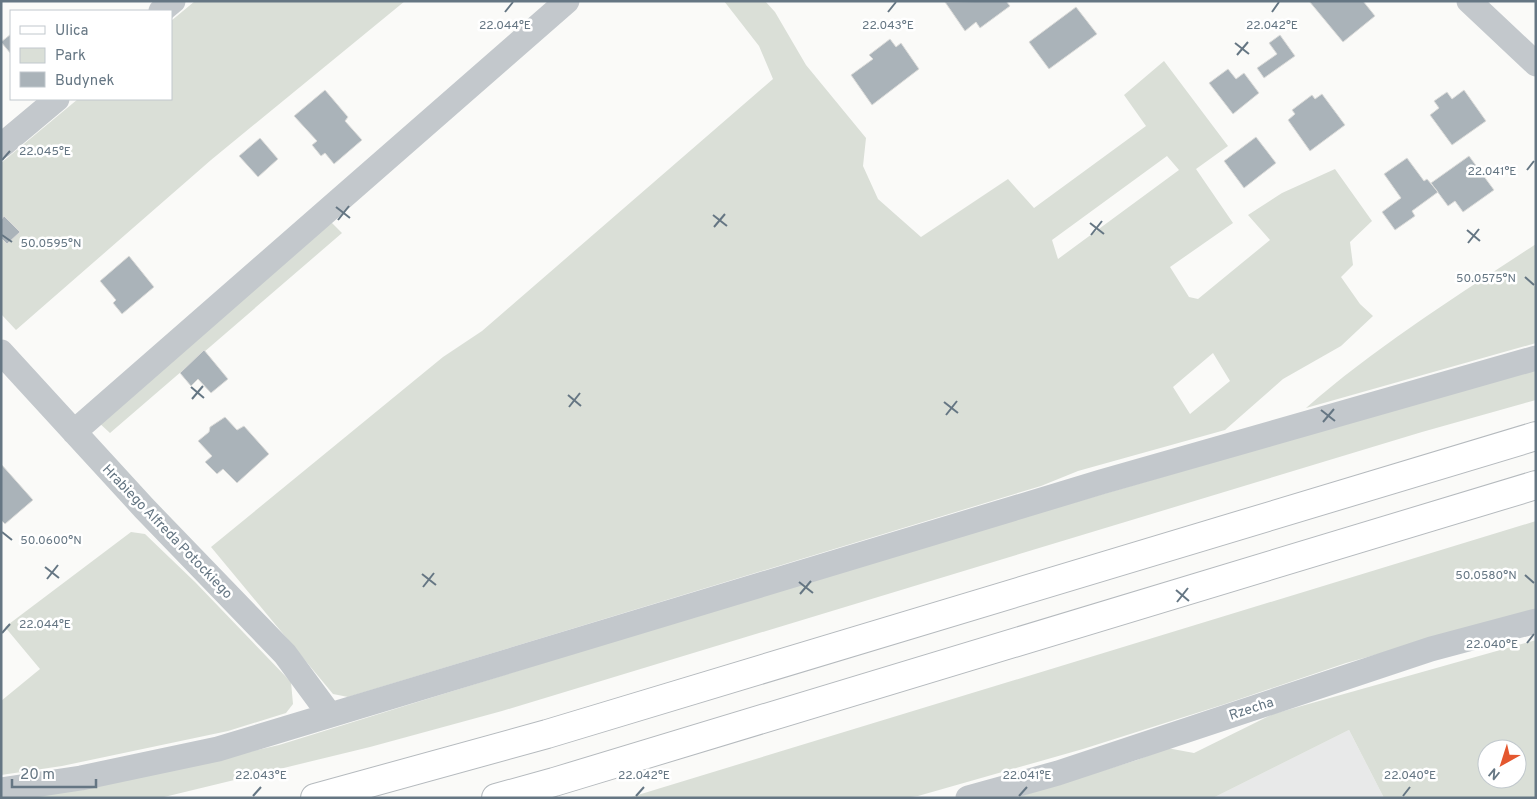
<svg xmlns="http://www.w3.org/2000/svg" width="1537" height="799" viewBox="0 0 1537 799" font-family="Overpass,sans-serif">
<style>
.built{fill:#e8e9e9}
.green{fill:#dadfd7;fill-rule:evenodd}
.building{fill:#aab3b9;stroke:#dcdcda}
.lines{fill:none;stroke-linecap:round;stroke-linejoin:round}
.primary-casing{stroke:#b5babe;stroke-width:30}
.street{stroke:#c3c8cc;stroke-width:25}
.primary{stroke:#fff;stroke-width:28}
.ticks{fill:none;stroke:#657683;stroke-width:2}
.labels{text-anchor:middle;stroke-width:5;stroke-linejoin:round;paint-order:stroke}
.street-label{font-size:14px;fill:#657683;stroke:#fff}
.ticks-label{font-size:12px;text-anchor:middle;fill:#657683;stroke:#fff;stroke-width:5;stroke-linejoin:round;paint-order:stroke}
</style>
<rect width="100%" height="100%" fill="#fafaf8"/>
<!-- built -->
<path class="built" d="M1349,730L1384,798H1213Z"/>
<!-- green -->
<path class="green" d="M195,1H405L211,160L16,330L1,314V163L78,99H171V21Z
M724,1H765L775,12L806,65L866,138L863,166L878,199L921,237L1008,179L1034,208L1146,126L1124,95L1164,61L1228,146L1196,169L1233,223L1170,267L1189,297L1198,299L1270,240L1248,215L1282,193L1335,169L1372,221L1350,242L1353,265L1341,277L1360,304L1373,316L1341,346L1283,379L1225,430L1078,471L1041,486L348,697L333,694L211,547L443,357L482,331L773,79L759,46ZM1167,156L1179,170L1058,259L1052,240ZM1213,353L1230,381L1190,414L1173,387Z
M329,220L342,233L110,433L97,421Z
M1536,244V343L1306,408C1377,346 1458,295 1536,244Z
M1536,368V400L1422,432L502,711L370,747L160,798H16L154,774L279,745L832,573Z
M1536,521V610L1346,663L1225,704L1083,749L918,796L903,798H628Z
M131,532L145,534L195,582L291,682L293,704L286,713L228,731L62,766L1,775V701L40,669L5,627Z
M1536,640V798H1384L1349,730L1213,798H1014L1137,760L1167,748L1194,753L1273,714ZM1487,749H1517V779H1487Z"/>
<!-- building -->
<path class="building" d="M1006,1L1010,6L980,28L976,22L965,31L945,2Z
M1309,1H1363L1375,16L1343,42Z
M1076,7L1097,34L1049,69L1029,42Z
M11,34V54L1,42Z
M1280,35L1295,56L1264,78L1257,68L1277,54L1269,43Z
M890,39L896,47L901,43L919,69L872,105L851,75L873,59L869,55Z
M1228,69L1236,79L1244,73L1259,93L1233,114L1209,83Z
M325,90L348,117L345,121L362,140L334,164L325,153L321,156L312,145L317,141L294,116Z
M1464,90L1486,121L1452,145L1430,115L1439,108L1434,101L1447,92L1452,99Z
M1322,94L1345,125L1310,151L1288,120L1295,114L1292,110L1312,95L1315,99Z
M1256,137L1276,163L1244,188L1224,161Z
M260,138L278,159L258,177L239,156Z
M1469,156L1494,190L1463,212L1455,201L1448,206L1431,183Z
M1407,158L1424,181L1427,179L1438,192L1412,211L1415,216L1395,230L1382,212L1401,198L1384,174Z
M4,216L20,232L7,244L1,238V220Z
M129,256L154,287L122,314L113,303L116,300L100,281Z
M204,350L228,379L211,393L198,379L191,386L180,373Z
M225,417L237,430L244,426L269,454L237,483L223,469L217,474L205,462L212,456L198,441L209,432L210,427Z
M1,464L33,500L5,524L1,520Z"/>
<g class="lines">
<defs>
<path id="primary" d="M315,798L547,734L1536,436
M496,798L554,782L1536,485"/>
</defs>
<!-- primary casing -->
<use href="#primary" class="primary-casing"/>
<!-- street -->
<path class="street" d="M1469,1L1536,64
M161,11L173,1
M1,146L57,99
M1,352L144,508L285,654L330,715
M74,432L567,1
M1,790L81,778L218,749L1101,482L1536,358
M968,798L1058,773L1431,649L1536,621"/>
<!-- primary -->
<use href="#primary" class="primary"/>
</g>
<!-- ticks -->
<path class="ticks" d="M505,12L513,2M888,12L896,2M1272,12L1279,2M1235,43L1249,54M1237,55L1248,42M2,160L10,151M1527,170L1534,161M336,207L350,218M713,215L727,226M338,220L349,206M1090,223L1104,234M714,227L725,214M1467,230L1480,241M2,235L12,242M1091,235L1102,221M1468,243L1479,229M1525,277L1534,285M191,387L204,398M568,395L581,406M192,399L203,386M944,402L958,413M569,407L580,393M1321,410L1335,421M946,415L957,401M1323,422L1334,409M2,532L12,540M45,567L59,578M422,574L436,585M1525,575L1534,583M47,579L58,565M799,582L813,593M423,587L434,573M1176,590L1189,601M800,594L811,581M1177,602L1188,588M2,633L10,624M1527,643L1534,634M253,796L261,787M636,796L644,787M1019,796L1027,787M1403,796L1410,787"/>
<g class="labels">
<!-- street labels -->
<g class="street-label">
<text transform="translate(168 531) rotate(46)" y="5">Hrabiego Alfreda Potockiego</text>
<text transform="translate(1251 708) rotate(-18)" y="5">Rzecha</text>
</g>
</g>
<g class="ticks-label">
<text x="505" y="29">22.044°E</text>
<text x="888" y="29">22.043°E</text>
<text x="1272" y="29">22.042°E</text>
<text x="45" y="155">22.045°E</text>
<text x="1492" y="175">22.041°E</text>
<text x="51" y="247">50.0595°N</text>
<text x="1486" y="282">50.0575°N</text>
<text x="51" y="544">50.0600°N</text>
<text x="1486" y="579">50.0580°N</text>
<text x="45" y="628">22.044°E</text>
<text x="1492" y="648">22.040°E</text>
<text x="261" y="779">22.043°E</text>
<text x="644" y="779">22.042°E</text>
<text x="1027" y="779">22.041°E</text>
<text x="1410" y="779">22.040°E</text>
</g>
<!-- border -->
<rect width="1537" height="799" fill="none" stroke="#657683" stroke-width="5"/>
<!-- legend -->
<rect x="10" y="10" width="162" height="90" fill="#ffffff" stroke="#c1c8cd"/>
<rect x="20" y="26" width="25" height="8" fill="#ffffff" stroke="#c1c8cd"/>
<text x="55" y="35" font-size="15" fill="#657683">Ulica</text>
<rect x="20" y="48" width="25" height="15" fill="#dadfd7" stroke="#c1c8cd"/>
<text x="55" y="60" font-size="15" fill="#657683">Park</text>
<rect x="20" y="72" width="25" height="15" fill="#aab3b9" stroke="#c1c8cd"/>
<text x="55" y="85" font-size="15" fill="#657683">Budynek</text>
<!-- north arrow -->
<g transform="translate(1502 764) rotate(219)"><circle r="24" fill="#ffffff" stroke="#c1c8cd"/>
<path d="M0-4L9 19L0 12L-9 19Z" fill="#e4572e"/>
<text y="-8" font-size="14" font-weight="bold" text-anchor="middle" fill="#657683">N</text>
</g>
<!-- scale -->
<path d="M12 779v8h84v-8" fill="none" stroke="#657683" stroke-width="2.5"/>
<text x="20" y="779" font-size="15" fill="#657683" stroke="#ffffff" stroke-width="4" paint-order="stroke">20 m</text>
</svg>
